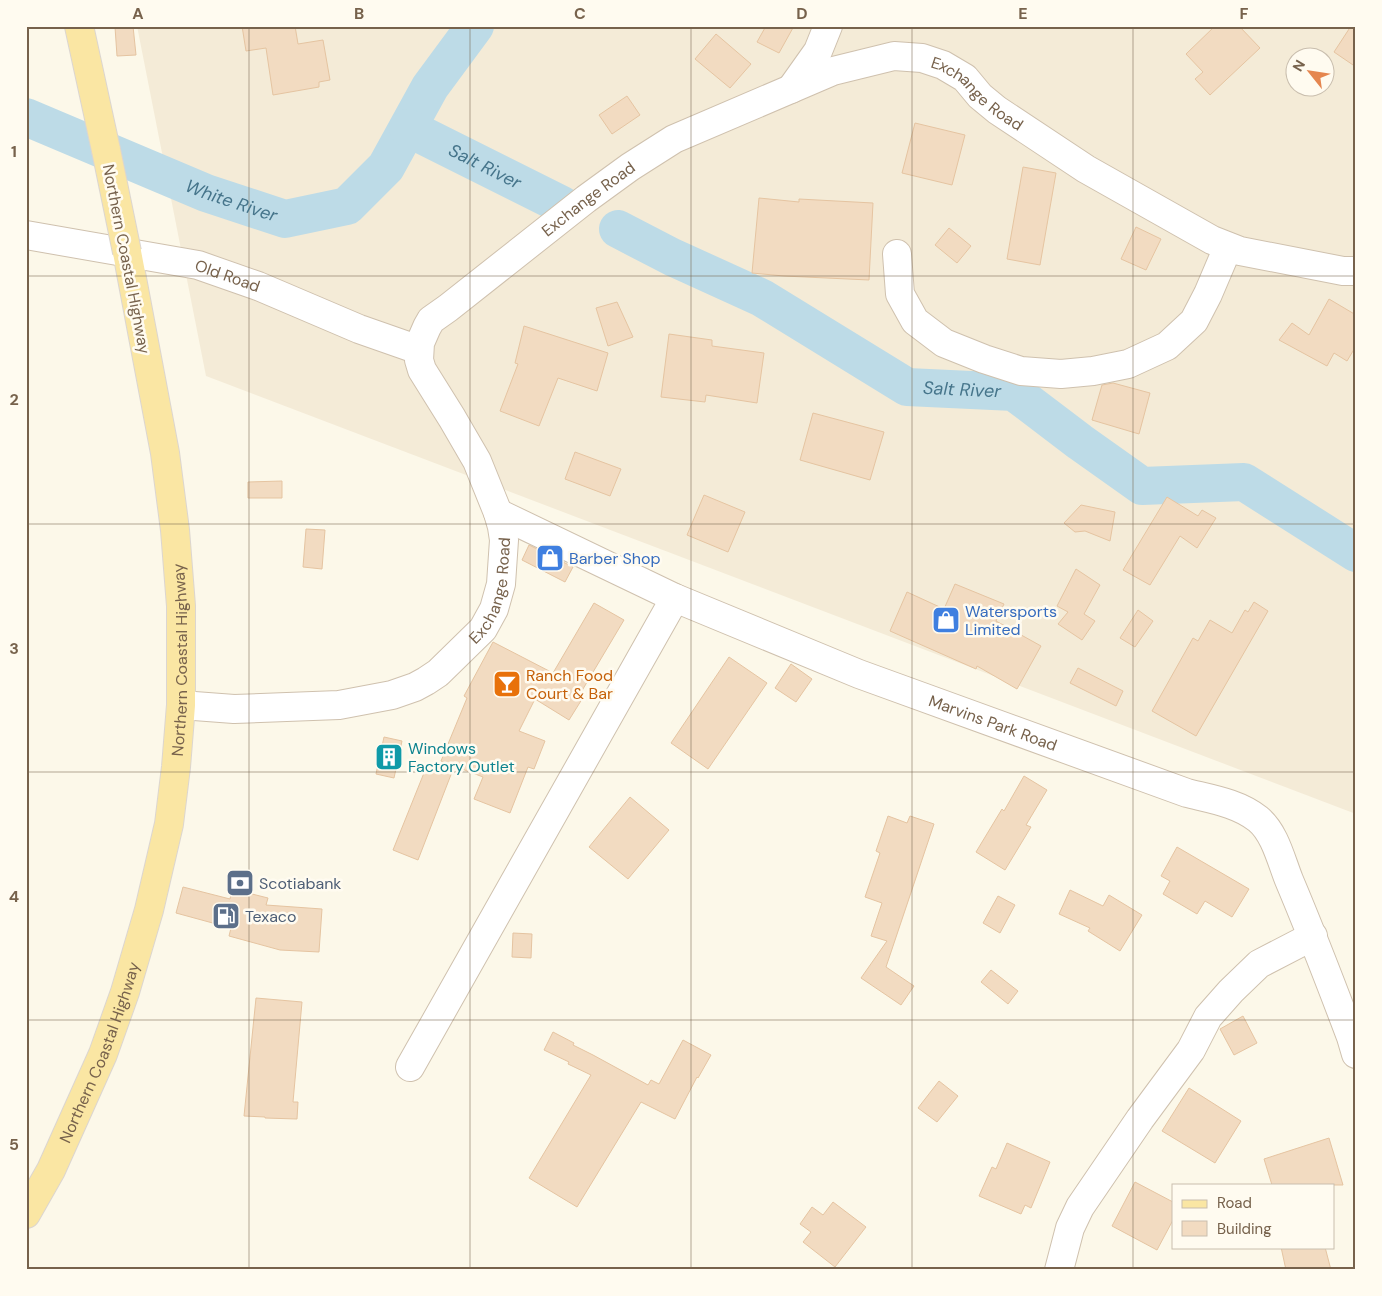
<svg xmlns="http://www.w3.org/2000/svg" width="1382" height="1296" viewBox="0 0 1382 1296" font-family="'DM Sans',sans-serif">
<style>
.residential{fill:#f4ebd7;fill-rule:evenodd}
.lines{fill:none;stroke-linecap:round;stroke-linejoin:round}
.river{stroke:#bddbe7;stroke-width:38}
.building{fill:#f2dbc1;stroke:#e5c4a1}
.minor-casing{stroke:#cfc1ae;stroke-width:30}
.major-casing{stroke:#dcd6d0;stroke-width:30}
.minor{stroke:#fff;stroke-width:28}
.major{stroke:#fae6a3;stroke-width:28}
.major-bridge-casing{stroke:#dcd6d0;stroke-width:30;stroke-linecap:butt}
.major-bridge{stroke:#fae6a3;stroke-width:28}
.grid{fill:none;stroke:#77624c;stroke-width:1;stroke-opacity:0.55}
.labels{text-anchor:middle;stroke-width:5;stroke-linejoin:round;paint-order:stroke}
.street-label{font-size:16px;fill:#77624c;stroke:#fffbf0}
.shop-label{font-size:16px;fill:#366cbe;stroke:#fffbf0;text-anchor:start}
.food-label{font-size:16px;fill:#c56008;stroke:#fffbf0;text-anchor:start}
.culture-label{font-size:16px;fill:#0d838f;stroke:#fffbf0;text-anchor:start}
.service-label{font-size:16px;fill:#4e5e75;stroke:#fffbf0;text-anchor:start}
.water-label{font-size:18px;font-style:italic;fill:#46758b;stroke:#fffbf0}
.neatline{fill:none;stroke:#77624c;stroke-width:2}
.grid-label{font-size:16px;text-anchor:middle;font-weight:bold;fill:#77624c}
</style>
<rect width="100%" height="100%" fill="#fcf8e9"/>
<!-- residential -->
<path class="residential" d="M137,26H1356V814L206,376ZM1294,58H1324V88H1294Z"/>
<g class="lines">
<!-- river -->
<g class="river">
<path id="s1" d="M26,117L206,193L285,219L347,206L386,167L430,87L475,26"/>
<path id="s2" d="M408,128L562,205"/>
<path id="s3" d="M618,229L672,257L762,298L907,387L1014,392L1080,442L1142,486L1244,482L1356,553"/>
</g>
</g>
<!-- building -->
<path class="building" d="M133,26L136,55L117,56L115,27Z
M242,26H295L298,44L323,40L330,80L319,82V87L273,95L266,48L246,51Z
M766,26H794L779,53L757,42Z
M1215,26H1239L1260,48L1210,95L1195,79L1203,72L1186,54Z
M1351,26H1356V67L1334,52Z
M716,34L751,64L730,88L695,59Z
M627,96L640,115L612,134L599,115Z
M915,123L965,135L952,185L902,173Z
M1023,167L1056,173L1040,265L1007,259Z
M759,198L799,202V199L873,203L869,280L784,276L752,273Z
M1136,227L1161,239L1146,270L1121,259Z
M949,228L971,246L957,263L935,245Z
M1329,299L1356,315V346L1347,361L1334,353L1327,366L1279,340L1292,323L1309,335Z
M617,302L633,337L608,346L596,308Z
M524,326L608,353L597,391L558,378L539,426L500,411L518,364L515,363Z
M669,334L712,340V346L764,353L757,403L706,395L705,402L661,397Z
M1113,383L1150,393L1139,434L1092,420L1102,385Z
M813,413L884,432L870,480L800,460Z
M575,452L621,469L610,496L565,479Z
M282,481V498H248V482Z
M704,495L745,512L728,552L687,535Z
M1167,497L1198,516L1202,510L1216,518L1197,548L1180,536L1150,585L1123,570Z
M1081,505L1115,512L1110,541L1085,531L1075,532L1064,523Z
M306,529L325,530L322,569L303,567Z
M529,545L573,567L565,582L522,560Z
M1076,569L1100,585L1084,614L1095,621L1082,640L1058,624L1068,612L1057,606Z
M955,584L1004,604L996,621L1041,646L1017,689L977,666L976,669L890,631L907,592L944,609Z
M1254,602L1268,611L1196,736L1152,711L1193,638L1198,641L1210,620L1232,633L1245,610L1248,612Z
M594,603L624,620L580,694L584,696L569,720L535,699L519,731L545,741L534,769L528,767L510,813L474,799L483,777L441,761L467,698L464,696L493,642L553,673Z
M1138,610L1153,621L1135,647L1120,638Z
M729,657L767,683L708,769L671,743Z
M791,664L812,679L796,702L775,688Z
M1078,668L1123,691L1116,706L1070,683Z
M384,737L402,741L394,778L376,774Z
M428,763L452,772L418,860L393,850Z
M1024,776L1047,790L1026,825L1031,827L1005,870L976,852L1002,809L1004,811Z
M630,797L669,830L628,879L589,847Z
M888,816L907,823L910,816L934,824L886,967L914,986L901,1005L861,978L887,941L871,936L882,903L865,897L880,853L876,851Z
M1177,847L1249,889L1232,917L1205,901L1197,914L1163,894L1170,881L1161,876Z
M183,887L230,899L232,889L268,898L266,905L322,909L319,952L280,950L229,936L231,928L176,913Z
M1070,890L1103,906L1109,895L1142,915L1120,951L1088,931L1090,928L1059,914Z
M998,896L1015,905L1000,933L983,923Z
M513,933L532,934L531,958L512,957Z
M991,970L1018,991L1008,1004L981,982Z
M256,998L302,1002L293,1102H298L297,1119L265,1118V1117L244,1116Z
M1243,1016L1257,1043L1234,1055L1220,1029Z
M553,1032L574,1043L573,1045L593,1055L648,1085L651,1080L659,1084L683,1040L711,1055L698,1078L697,1077L675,1119L641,1102L577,1207L529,1178L591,1075L568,1064L569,1062L544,1050Z
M939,1081L958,1096L937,1122L918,1108Z
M1189,1088L1241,1121L1215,1163L1162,1131Z
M1329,1138L1343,1185H1272L1264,1159Z
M1007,1143L1050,1162L1031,1208L1025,1205L1021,1214L979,1196L992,1167L996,1169Z
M1135,1182L1173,1202V1220L1157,1250L1112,1226Z
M833,1202L866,1227L835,1267L803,1242L811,1232L800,1224L812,1207L823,1215Z
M1281,1247H1325L1331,1270H1286Z"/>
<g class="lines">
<defs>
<g id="minor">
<path d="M791,89L818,51L828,26"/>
<path id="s4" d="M26,235L198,265L258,286L359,329L419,350"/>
<path d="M897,254L900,294L915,321L944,343L984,359L1021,371L1061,374L1093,371L1128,364L1167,346L1194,321L1208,294L1228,247"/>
<path id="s5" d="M498,513L675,598L859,674L1187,793C1211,799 1238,803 1258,819C1275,833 1281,860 1289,880C1311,932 1331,984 1351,1037L1356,1054"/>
<path id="s6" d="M181,705L234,709L339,705L392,695L415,687L426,681L438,673L483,629L494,609L501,584L504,540L502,527L498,513L477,461L452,418L422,370L419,360L420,343L427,327L431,320L448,308L586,199L630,167L674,139L833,71L894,56L922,58L943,65L965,78L980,96L997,110L1086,169L1212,240L1240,251L1343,271H1356"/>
<path d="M410,1067L675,598"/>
<path d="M1059,1270L1070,1228L1080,1207L1140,1119L1191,1050L1208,1017L1231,991L1259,964L1313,936"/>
</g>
<g id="major">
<path d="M79,26L106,150"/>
<path id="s7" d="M26,1214L51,1170L103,1054L125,992L149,910L169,824L176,767L181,705V606L175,530L165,453L127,252"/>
</g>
</defs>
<!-- minor casing -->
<use href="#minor" class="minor-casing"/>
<!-- major casing -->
<use href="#major" class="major-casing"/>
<!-- minor -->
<use href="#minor" class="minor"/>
<!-- major -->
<use href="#major" class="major"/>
<defs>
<path id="major-bridge" d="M106,150L127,252"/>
</defs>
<!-- major-bridge casing -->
<use href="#major-bridge" class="major-bridge-casing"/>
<!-- major-bridge -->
<use href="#major-bridge" class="major-bridge"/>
</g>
<!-- grid -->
<path class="grid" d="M249,26V1270M470,26V1270M691,26V1270M912,26V1270M1133,26V1270M26,276H1356M26,524H1356M26,772H1356M26,1020H1356"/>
<!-- icons -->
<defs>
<symbol id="shop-square" viewBox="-11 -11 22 22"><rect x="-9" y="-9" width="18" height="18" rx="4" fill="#3f7fe0" stroke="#fffbf0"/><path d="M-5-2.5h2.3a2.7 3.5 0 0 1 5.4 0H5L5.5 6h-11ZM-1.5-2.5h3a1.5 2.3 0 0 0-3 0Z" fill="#fff"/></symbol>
<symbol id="bar-square" viewBox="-11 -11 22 22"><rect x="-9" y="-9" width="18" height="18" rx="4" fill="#e8710a" stroke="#fffbf0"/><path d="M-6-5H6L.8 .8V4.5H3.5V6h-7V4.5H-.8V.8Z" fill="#fff"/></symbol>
<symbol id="building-square" viewBox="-11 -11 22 22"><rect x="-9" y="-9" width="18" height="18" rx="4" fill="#0f9aa8" stroke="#fffbf0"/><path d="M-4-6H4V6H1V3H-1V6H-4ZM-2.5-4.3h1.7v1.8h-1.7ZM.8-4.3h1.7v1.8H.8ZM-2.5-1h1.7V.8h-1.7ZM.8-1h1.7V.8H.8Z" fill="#fff"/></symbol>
<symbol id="bank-square" viewBox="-11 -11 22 22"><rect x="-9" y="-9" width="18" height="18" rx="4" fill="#5c6f8a" stroke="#fffbf0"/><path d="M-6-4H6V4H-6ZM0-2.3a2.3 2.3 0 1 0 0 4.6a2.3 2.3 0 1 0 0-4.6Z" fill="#fff"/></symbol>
<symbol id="fuel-square" viewBox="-11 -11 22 22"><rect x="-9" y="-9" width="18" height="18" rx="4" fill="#5c6f8a" stroke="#fffbf0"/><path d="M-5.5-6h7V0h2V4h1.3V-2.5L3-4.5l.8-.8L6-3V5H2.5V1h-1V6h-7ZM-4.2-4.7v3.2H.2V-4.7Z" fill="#fff"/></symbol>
</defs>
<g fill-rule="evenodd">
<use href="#shop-square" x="534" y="542" width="32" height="32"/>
<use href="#shop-square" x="930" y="604" width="32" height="32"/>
<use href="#bar-square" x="491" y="668" width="32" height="32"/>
<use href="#building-square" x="373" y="741" width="32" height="32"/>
<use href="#bank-square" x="224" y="867" width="32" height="32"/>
<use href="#fuel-square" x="210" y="900" width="32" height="32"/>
</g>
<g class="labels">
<!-- street labels -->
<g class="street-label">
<text dy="6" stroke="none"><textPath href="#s6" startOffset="1296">Exchange Road</textPath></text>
<text dy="6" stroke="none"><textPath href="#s6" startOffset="861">Exchange Road</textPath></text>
<text transform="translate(127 259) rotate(79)" y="6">Northern Coastal Highway</text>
<text dy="6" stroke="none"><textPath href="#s4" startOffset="206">Old Road</textPath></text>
<text dy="6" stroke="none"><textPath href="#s6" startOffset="366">Exchange Road</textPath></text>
<text dy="6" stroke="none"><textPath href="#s7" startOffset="582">Northern Coastal Highway</textPath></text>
<text dy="6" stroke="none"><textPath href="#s5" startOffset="538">Marvins Park Road</textPath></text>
<text dy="6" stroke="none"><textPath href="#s7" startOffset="178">Northern Coastal Highway</textPath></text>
</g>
<!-- shop labels -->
<g class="shop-label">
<text x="569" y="564">Barber Shop</text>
<text x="965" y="617">Watersports<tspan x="965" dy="18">Limited</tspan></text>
</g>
<!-- food labels -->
<g class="food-label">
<text x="526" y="681">Ranch Food<tspan x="526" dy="18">Court &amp; Bar</tspan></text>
</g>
<!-- culture labels -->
<g class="culture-label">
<text x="408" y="754">Windows<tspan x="408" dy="18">Factory Outlet</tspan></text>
</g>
<!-- service labels -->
<g class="service-label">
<text x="259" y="889">Scotiabank</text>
<text x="245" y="922">Texaco</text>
</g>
<!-- water labels -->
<g class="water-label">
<text dy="6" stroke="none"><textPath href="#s2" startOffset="86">Salt River</textPath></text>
<text dy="6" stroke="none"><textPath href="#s1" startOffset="222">White River</textPath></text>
<text dy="6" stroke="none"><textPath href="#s3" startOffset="385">Salt River</textPath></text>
</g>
</g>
<!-- border -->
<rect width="1382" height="1296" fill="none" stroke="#fffbf0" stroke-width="55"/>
<!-- legend -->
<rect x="1172" y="1184" width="162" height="65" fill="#fffbf0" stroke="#c9beae"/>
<rect x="1182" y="1200" width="25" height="8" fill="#fae6a3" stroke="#c9beae"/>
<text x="1217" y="1208" font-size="15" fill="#77624c">Road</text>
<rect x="1182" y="1221" width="25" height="15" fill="#f2dbc1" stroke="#c9beae"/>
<text x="1217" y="1234" font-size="15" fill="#77624c">Building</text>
<!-- north arrow -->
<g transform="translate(1310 72) rotate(300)"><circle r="24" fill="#fffbf0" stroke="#c9beae"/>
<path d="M0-4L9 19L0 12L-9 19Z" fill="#e5864f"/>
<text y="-8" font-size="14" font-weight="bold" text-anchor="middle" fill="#77624c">N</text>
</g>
<rect x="28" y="28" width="1326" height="1240" class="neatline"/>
<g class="grid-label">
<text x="138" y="19">A</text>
<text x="359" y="19">B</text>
<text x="580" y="19">C</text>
<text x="802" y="19">D</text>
<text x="1023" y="19">E</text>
<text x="1244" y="19">F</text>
<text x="14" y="157">1</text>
<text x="14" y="405">2</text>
<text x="14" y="654">3</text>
<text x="14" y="902">4</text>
<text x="14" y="1150">5</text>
</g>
</svg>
